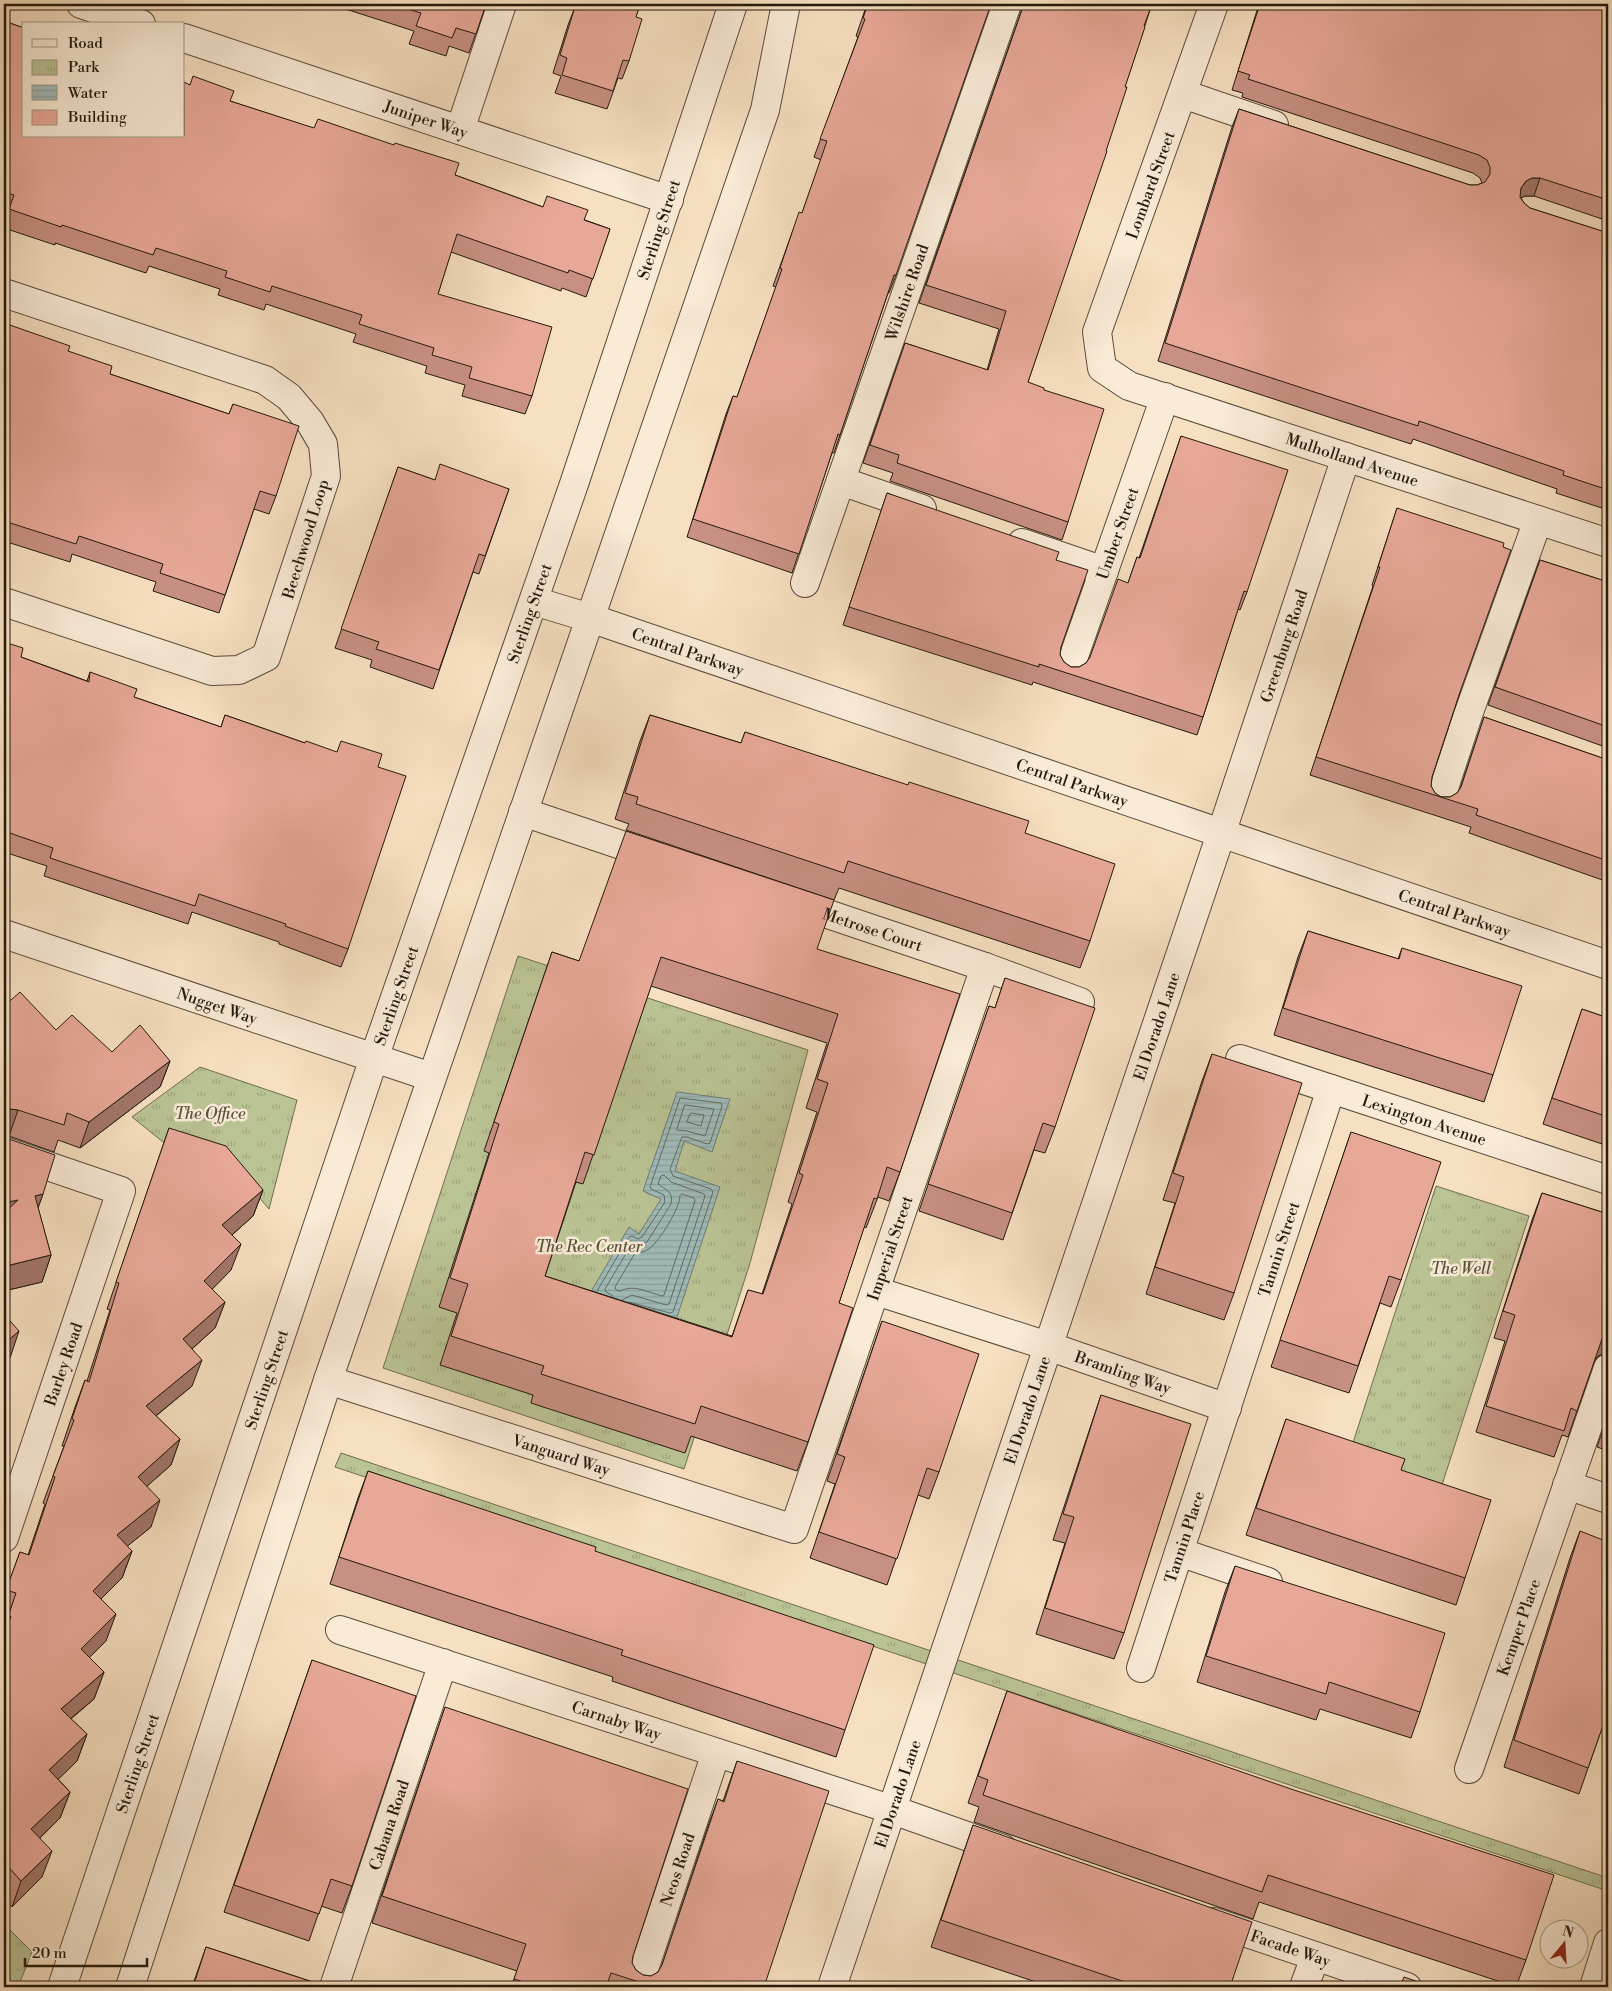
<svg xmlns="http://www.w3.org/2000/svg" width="1612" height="1991" viewBox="0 0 1612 1991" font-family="'Libre Bodoni',serif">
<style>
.park{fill:url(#park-tufts);stroke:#6f6e50}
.water{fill:url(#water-rules);stroke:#6e7a74}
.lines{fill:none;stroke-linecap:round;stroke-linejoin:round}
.shore{stroke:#626a63;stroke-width:1}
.minor-casing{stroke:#594b3a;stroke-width:30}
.minor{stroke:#faebd7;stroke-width:28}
.wall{fill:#c89083;stroke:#24190d;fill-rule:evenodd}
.shaded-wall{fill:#a2766a;stroke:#24190d}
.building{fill:#e8a898;stroke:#24190d;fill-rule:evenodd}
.labels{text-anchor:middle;stroke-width:5;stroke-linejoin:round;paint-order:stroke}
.street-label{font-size:16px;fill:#24190d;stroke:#faebd7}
.park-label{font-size:16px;font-style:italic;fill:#58543c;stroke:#faebd7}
</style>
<defs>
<pattern id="park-tufts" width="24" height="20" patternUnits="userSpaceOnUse" patternTransform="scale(1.25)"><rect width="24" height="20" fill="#bac394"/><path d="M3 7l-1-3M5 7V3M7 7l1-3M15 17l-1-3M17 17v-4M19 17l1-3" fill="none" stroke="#a0a77e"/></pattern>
<pattern id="water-rules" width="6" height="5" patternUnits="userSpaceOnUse" patternTransform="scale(1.25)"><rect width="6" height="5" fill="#9fbbb9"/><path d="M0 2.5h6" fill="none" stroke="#89a09e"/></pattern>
</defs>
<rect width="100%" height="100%" fill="#f7e0c1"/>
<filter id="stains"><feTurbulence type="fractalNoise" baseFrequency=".004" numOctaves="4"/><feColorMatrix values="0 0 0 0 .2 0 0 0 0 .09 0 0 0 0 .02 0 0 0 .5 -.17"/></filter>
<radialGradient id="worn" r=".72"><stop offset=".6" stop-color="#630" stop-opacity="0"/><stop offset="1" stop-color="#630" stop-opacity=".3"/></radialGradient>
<!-- park -->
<path class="park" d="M518,956L808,1050L750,1263L684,1469L383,1368Z
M200,1067L297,1100L269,1209L227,1160L163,1142L132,1117Z
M1436,1186L1529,1216L1441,1488L1348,1458Z
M341,1453L1608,1878V1891L335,1467Z
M4,1924L32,1952L18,1987H4Z"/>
<!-- water -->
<path class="water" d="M677,1092L730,1099L712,1152L684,1141L675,1171L720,1187L676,1320L589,1295L629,1227L639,1234L661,1199L643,1191Z"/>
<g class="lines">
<!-- shore -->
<path class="shore" d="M685,1105L714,1109L705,1136L687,1131L677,1130Z
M691,1113L704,1115L701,1126L687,1122Z
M682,1194L694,1198L695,1201L664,1295L662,1296C647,1292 634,1284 620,1291L616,1290L615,1287L635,1253C640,1252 646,1252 650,1248C660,1240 680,1208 680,1196Z
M597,1291L629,1237L632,1236L638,1239L642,1237L665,1202L664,1195L651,1189L650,1187L680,1098L721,1103L722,1106L710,1143L707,1144L687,1137H682L670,1169L673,1176L711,1189L713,1192L673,1312L670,1313L629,1302
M613,1296L606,1292L605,1289L631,1245L641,1244L647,1242L671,1204C674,1192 666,1190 658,1184L661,1176L664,1175L671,1182L704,1194L705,1196L669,1304L666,1305L632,1295L622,1300"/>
<defs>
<g id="minor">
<path d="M81,4L141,24"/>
<path id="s1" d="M1214,4L1097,332L1102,368L1129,386L1608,543"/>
<path id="s2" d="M184,38L669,200"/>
<path d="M1183,94L1274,125"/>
<path d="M460,130L502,4"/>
<path d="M4,293L265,380L289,397L310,422L323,444L326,476L266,657L239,670L212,671L4,602"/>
<path d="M841,481L922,509"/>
<path d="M1022,543L1104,571"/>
<path id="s3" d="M805,583L1007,4"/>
<path id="s4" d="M534,601L590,618L1608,965"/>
<path id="s5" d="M1069,670L1165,397"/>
<path d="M1440,800L1468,715L1538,520"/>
<path d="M523,812L657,857"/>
<path id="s6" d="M795,903L985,967L1080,1002"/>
<path id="s7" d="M4,934L431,1077"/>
<path id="s8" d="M1240,1059L1608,1180"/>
<path d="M4,1151L121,1191L4,1538"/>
<path id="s9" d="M876,1291L1048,1346L1227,1408"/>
<path id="s10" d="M328,1380L794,1529L985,967"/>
<path d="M1567,1485L1608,1499"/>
<path d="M1179,1552L1268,1582"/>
<path id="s11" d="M340,1630L893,1810L1003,1849"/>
<path id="s12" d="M1141,1668L1331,1089"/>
<path id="s13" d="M1469,1769L1608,1368"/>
<path id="s14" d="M1214,1922L1407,1987"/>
<path id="s15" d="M62,1987L374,1058L574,484L733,4"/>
<path d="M130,1987L328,1380L765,110L786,4"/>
<path id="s16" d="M334,1987L443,1663"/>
<path id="s17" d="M638,1987L716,1753"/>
<path id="s18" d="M832,1987L1221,834L1346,457"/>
<path d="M1304,1987L1315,1957"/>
<path d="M1594,1987L1608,1943"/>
</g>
</defs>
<!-- minor casing -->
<use href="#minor" class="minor-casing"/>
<!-- minor -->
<use href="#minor" class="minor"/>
</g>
<!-- wall -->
<path class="wall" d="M302,4H312L311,7Z
M330,4H486L469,53L449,46L446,56L409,44L414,31Z
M583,4H640L636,17L629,61L622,79L618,78L607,109L555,93L561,76L553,73L568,25L575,7L581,9Z
M867,4L896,275L889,293H888L840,435L834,453H832L792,573L687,537L726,414L733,396L737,397L776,287L773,286L793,230L802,213L821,160L814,157L858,37L856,36Z
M1022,4H1152L1028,382L1044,390L1068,522L1062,540L890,481L893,473L863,463L905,343L987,370L999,329L919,303L1022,9Z
M1259,4H1608V221L1534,196H1525L1521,198L1524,203L1530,208L1608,233V510L1556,493L1557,489L1413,439L1411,444L1158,361L1232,127L1239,109L1470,185H1477L1482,183L1480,178L1473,173L1242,97L1243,93L1232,90Z
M4,21L230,101L455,175L543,207L585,220L610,229L586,297L562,288L561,291L451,252L438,294L532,396L525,414L462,396L465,385L425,373L427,366L353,342L356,334L266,304L264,310L218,295L220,289L149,266L146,273L55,243V245L4,228V225L7,213L4,212Z
M4,323L68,351L110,374L229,414L233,404L276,496L269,514L254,509L219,613L153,591L156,582L72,554L70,562L4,541Z
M1181,436L1247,592L1240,610L1238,609L1203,717L1197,735L1033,682L1032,685L843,625L887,493L1056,560L1061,647L1060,655L1064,662L1071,667H1079L1086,663L1090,658L1128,583L1137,557L1139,558Z
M398,467L435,480L509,489L479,574L473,572L433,689L370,667L372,660L335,648Z
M1397,508L1460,692L1432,777L1431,786L1435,793L1441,797H1450L1457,793L1460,789L1484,717L1608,760V882L1469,833L1471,827L1310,775L1373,586L1372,585Z
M1540,560L1608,582V748L1488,705Z
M4,642L21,657L87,681L90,672L134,697L221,727L225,715L305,743L378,767L348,949L341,967L279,944V942L192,912L188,924L44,876L47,866L4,852Z
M650,715L741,743L745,732L1025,833L1090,941L1080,968L839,888L834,900L626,830L629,824L615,819L640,741Z
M1308,931L1398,959L1402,948L1493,1075L1484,1102L1274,1035L1298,957Z
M817,949L900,1172L889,1201L878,1197L866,1228L864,1227L839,1303L808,1442L797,1471L691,1436L685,1453L531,1403L533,1395L440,1365L457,1313L439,1307L489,1153L484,1151L552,952L579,961ZM651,986L827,1043L806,1108L817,1112L788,1202L792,1204L762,1294L748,1290L732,1336L545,1276L576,1182L583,1184Z
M1005,978L1055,1127L1045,1153L1034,1150L1003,1240L919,1211L989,1006L995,1008Z
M1582,1009L1608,1018V1146L1543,1124Z
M56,1030L112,1052L170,1061L160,1087L80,1148L58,1140L54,1152L9,1136H4Z
M1212,1054L1234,1293L1224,1320L1146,1294L1175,1203L1163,1200L1202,1081Z
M169,1128L263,1190L253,1216L232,1235L231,1270L212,1289L225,1302L215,1328L192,1349V1386L156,1416L180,1439L171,1465L147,1486L151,1527L127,1546L132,1551L122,1578L101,1599L106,1641L89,1658L104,1672L94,1699L71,1719L87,1734L77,1761L58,1779L70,1792L60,1818L40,1838L42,1877L12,1907L4,1899V1626L6,1620L4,1619V1596L20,1552L28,1555L45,1504L43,1503L64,1446H62L75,1407L85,1380L87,1381L110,1310L107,1309Z
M1351,1132L1401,1280L1391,1307L1380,1303L1349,1393L1271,1367Z
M4,1136L43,1194L38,1208L51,1255L42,1282L4,1291Z
M1542,1193L1608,1214V1353H1606L1598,1356L1594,1361L1568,1437L1562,1435L1554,1457L1476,1432L1505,1341L1494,1338L1532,1220Z
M882,1321L939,1472L929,1499L918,1495L887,1585L810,1558L835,1484L827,1481Z
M1101,1395L1124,1633L1114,1659L1036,1634L1065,1543L1053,1540L1092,1422Z
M1608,1415V1451L1597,1447Z
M1286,1419L1401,1470L1465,1578L1456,1605L1246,1535Z
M368,1471L595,1551L845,1730L836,1757L612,1681L613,1677L330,1584L358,1498Z
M1580,1531L1608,1711L1579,1794L1504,1767L1570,1558Z
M1235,1566L1420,1712L1411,1738L1320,1709L1316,1720L1197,1682L1225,1592Z
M312,1660L352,1886L342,1913L321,1906L309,1941L224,1912Z
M1007,1691L1526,1960L1516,1987L1259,1902L1253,1919L974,1822L979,1807L968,1803Z
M445,1707L633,1956L632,1963L636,1970L643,1975L651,1976L658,1972L661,1968L708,1826L718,1799L723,1801L737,1761L764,1987H511L517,1971L372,1923Z
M973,1825L1230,1987H1051L931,1947Z
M206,1947L328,1987H192Z"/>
<!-- shaded-wall -->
<path class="shaded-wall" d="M1532,178H1540L1534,196H1525L1519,199L1521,188L1526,181Z
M170,1061L160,1087L80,1148L89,1122Z
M10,1109L18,1110L9,1136H4V1113Z
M263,1190L253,1216L213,1252L222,1225Z
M43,1194L33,1221L35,1196Z
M18,1200L4,1228V1203Z
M241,1244L231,1270L194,1308L204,1281Z
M51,1255L42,1282L4,1291V1272L6,1266Z
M225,1302L215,1328L173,1366L183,1339Z
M1608,1329V1353H1606L1598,1356L1593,1362L1603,1336Z
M19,1331L10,1358L4,1363V1344Z
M202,1360L192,1386L136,1432L146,1406Z
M180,1439L171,1465L128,1503L138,1477Z
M160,1500L151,1527L108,1562L117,1535Z
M132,1551L122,1578L83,1617L93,1591Z
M116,1614L106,1641L71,1676L81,1649Z
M11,1616L4,1636V1628L7,1620Z
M104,1672L94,1699L51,1735L61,1709Z
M87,1734L77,1761L40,1797L49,1770Z
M70,1792L60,1818L21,1856L31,1829Z
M52,1851L42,1877L12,1907L21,1881Z"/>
<!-- building -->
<path class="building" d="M392,4H486L476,34L456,28L452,38L416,26L421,13Z
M584,4H640L636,17L642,19L629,61L623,60L613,91L562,75L567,58L560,55L575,7L582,10Z
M868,4H991L896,275H894L840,435L838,434L799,554L693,519L733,396L737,397L782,269L780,268L799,212L802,213L827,141L820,139L865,19L863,18Z
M1024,4H1152L1144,26L1145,27L1125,87H1127L1106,151H1107L1028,382L1044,388V390L1104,409L1068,522L897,463L899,455L870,445L905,343L988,370L1006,311L926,285Z
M1260,4H1608V200L1540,178H1532L1526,181L1521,188L1520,197L1524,203L1530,208L1608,233V490L1563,475L1564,471L1419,421L1418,426L1165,343L1239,109L1470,185H1477L1485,182L1490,174V167L1487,160L1479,155L1248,79L1250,75L1238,71Z
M4,21L24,28V136H184V82L190,85L193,76L234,91L230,101L314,128L318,119L394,145L395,143L459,163L455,175L543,207L547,196L588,210L584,220L610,229L593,279L569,270L568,273L457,234L438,294L552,327L532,396L469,378L472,367L432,355L434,348L359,324L362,315L272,286L270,292L225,277L227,271L156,248L153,255L62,225L61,227L9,209L14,195L4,192Z
M4,323L70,346L68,351L112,366L110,374L229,414L233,404L299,426L276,496L260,491L225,595L160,573L163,564L79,536L76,544L4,521Z
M1181,436L1288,470L1247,592L1244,591L1203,717L1039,664V667L849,607L887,493L1059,552L1056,560L1088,570L1061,647L1060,655L1064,662L1071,667H1079L1086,663L1090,657L1118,579L1128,583L1137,557L1140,558Z
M440,464L509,489L485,556L479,554L439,670L376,649L379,642L341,629L398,467L435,480Z
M1397,508L1504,543L1503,547L1511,550L1460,692L1432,777L1431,786L1435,793L1441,797H1450L1457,793L1461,787L1484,717L1608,760V861L1476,815L1478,809L1316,757L1380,567H1378Z
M1540,560L1608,582V727L1495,687Z
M4,642L23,648L21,657L89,682L90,672L137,689L134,697L221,727L225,715L305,743L306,741L337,752L341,741L382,754L378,767L406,776L348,949L285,926L286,924L199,894L195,906L50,858L53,848L4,831Z
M650,715L741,743L745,732L908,785L909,782L1029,821L1025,833L1115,864L1090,941L848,861L844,873L636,804L638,797L625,793Z
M626,831L834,900L817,949L960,994L900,1172L887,1167L877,1199L874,1198L839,1303L853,1308L808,1442L701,1406L695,1424L541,1374L544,1366L451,1336L468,1284L450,1278L499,1124L494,1122L552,952L579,961ZM661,957L838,1014L817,1079L828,1083L799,1173L803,1175L763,1294L748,1290L732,1337L545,1276L585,1152L594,1155Z
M1308,931L1399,959L1402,948L1522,986L1493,1075L1283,1008Z
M1005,978L1095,1008L1055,1127L1043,1123L1012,1213L928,1184L989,1006L995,1008Z
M20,992L56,1030L72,1015L112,1052L140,1025L170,1061L89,1122L67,1113L64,1125L18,1110L10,1109L4,1113V1006Z
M1582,1009L1608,1018V1117L1552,1098Z
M1212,1054L1302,1083L1234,1293L1155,1267L1184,1177L1173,1173Z
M169,1128L226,1146L263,1190L222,1225L241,1244L204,1281L225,1302L183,1339L202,1360L146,1406L180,1439L138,1477L160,1500L117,1535L132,1551L93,1591L116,1614L81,1649L104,1672L61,1709L87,1734L49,1770L70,1792L31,1829L52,1851L21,1881L4,1862V1636L11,1616L7,1620L16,1593L6,1590L20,1552L29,1555L55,1477L53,1476L74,1420L72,1419L85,1380L89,1382L119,1283L116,1282Z
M1351,1132L1441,1162L1401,1280L1389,1276L1358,1366L1280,1340Z
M4,1136L9,1139L55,1155L43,1194L35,1196L51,1255L6,1266L4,1253V1213L18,1200L4,1203Z
M1542,1193L1608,1214V1329L1603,1336L1577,1411L1571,1408L1564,1431L1486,1406L1515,1315L1503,1311Z
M4,1314L19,1331L4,1344Z
M882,1321L979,1354L939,1472L927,1468L897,1559L819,1532L845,1457L837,1454Z
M1101,1395L1191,1424L1124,1633L1045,1608L1074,1517L1063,1514Z
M1286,1419L1405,1459L1401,1470L1491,1500L1465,1578L1256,1508Z
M368,1471L596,1547L595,1551L874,1645L845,1730L621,1655L623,1650L339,1557Z
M1580,1531L1608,1542V1711L1588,1768L1514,1740Z
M1235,1566L1445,1633L1420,1712L1329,1682L1326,1694L1206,1656Z
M312,1660L416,1696L352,1886L331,1879L319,1914L234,1885Z
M1007,1691L1294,1790L1554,1875L1526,1960L1268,1875L1262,1892L983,1795L988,1780L978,1776Z
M445,1707L688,1789L633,1956L632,1963L636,1970L643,1975L651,1976L658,1972L662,1965L718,1799L724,1802L737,1761L829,1791L764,1987H655L611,1973L606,1987H539L514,1979L526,1944L382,1896Z
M973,1825L1252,1922L1230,1987H1140L941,1920Z
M206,1947L328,1987H193Z
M1404,1977L1433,1987H1400Z
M1367,1981L1385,1987H1365Z
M921,1982L936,1987H920Z"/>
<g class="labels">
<!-- street labels -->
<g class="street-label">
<text dy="6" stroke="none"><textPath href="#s2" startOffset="255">Juniper Way</textPath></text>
<text transform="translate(1150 185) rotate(-70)" y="6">Lombard Street</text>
<text dy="6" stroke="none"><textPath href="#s15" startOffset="1856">Sterling Street</textPath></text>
<text dy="6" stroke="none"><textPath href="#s3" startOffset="308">Wilshire Road</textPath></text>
<text dy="6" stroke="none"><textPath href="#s1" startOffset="652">Mulholland Avenue</textPath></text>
<text dy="6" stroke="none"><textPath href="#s5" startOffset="145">Umber Street</textPath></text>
<text transform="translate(305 539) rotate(-73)" y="6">Beechwood Loop</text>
<text dy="6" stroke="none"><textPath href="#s15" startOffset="1451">Sterling Street</textPath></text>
<text dy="6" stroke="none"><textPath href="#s18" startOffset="1415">Greenburg Road</textPath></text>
<text dy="6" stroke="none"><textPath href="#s4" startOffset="162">Central Parkway</textPath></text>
<text dy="6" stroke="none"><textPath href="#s4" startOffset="568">Central Parkway</textPath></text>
<text dy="6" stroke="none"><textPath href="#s4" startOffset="972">Central Parkway</textPath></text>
<text dy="6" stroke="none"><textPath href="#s6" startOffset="82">Metrose Court</textPath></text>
<text dy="6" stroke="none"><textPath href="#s15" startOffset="1046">Sterling Street</textPath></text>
<text dy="6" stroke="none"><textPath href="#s7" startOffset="225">Nugget Way</textPath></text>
<text dy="6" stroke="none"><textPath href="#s18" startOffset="1014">El Dorado Lane</textPath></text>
<text dy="6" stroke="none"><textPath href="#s8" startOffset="194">Lexington Avenue</textPath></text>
<text dy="6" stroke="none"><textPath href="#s10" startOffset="786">Imperial Street</textPath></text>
<text dy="6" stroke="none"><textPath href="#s12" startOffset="441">Tannin Street</textPath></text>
<text transform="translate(63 1364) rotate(-71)" y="6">Barley Road</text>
<text dy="6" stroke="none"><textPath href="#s9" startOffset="260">Bramling Way</textPath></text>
<text dy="6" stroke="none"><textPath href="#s15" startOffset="641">Sterling Street</textPath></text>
<text dy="6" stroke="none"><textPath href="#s18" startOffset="609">El Dorado Lane</textPath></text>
<text dy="6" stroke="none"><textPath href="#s10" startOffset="245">Vanguard Way</textPath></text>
<text dy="6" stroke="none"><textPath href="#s12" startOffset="138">Tannin Place</textPath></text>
<text dy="6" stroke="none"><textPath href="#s13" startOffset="150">Kemper Place</textPath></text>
<text dy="6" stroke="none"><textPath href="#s11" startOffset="291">Carnaby Way</textPath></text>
<text dy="6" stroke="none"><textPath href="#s15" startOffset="236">Sterling Street</textPath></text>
<text dy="6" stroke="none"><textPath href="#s18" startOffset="204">El Dorado Lane</textPath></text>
<text dy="6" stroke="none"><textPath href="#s16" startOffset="171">Cabana Road</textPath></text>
<text dy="6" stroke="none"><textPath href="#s17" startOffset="124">Neos Road</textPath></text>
<text dy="6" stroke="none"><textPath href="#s14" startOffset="81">Facade Way</textPath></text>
</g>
<!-- park labels -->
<g class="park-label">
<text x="210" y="1119">The Office</text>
<text x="589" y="1252">The Rec Center</text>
<text x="1461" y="1274">The Well</text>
</g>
</g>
<!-- margin -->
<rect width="1612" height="1991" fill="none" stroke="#f7e0c1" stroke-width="20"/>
<rect x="5" y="5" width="1602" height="1981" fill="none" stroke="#24190d" stroke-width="2.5"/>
<rect x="10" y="10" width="1592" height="1971" fill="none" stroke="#24190d"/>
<!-- legend -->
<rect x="22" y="22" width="162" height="115" fill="#faebd7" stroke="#a49786"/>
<rect x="32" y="39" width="25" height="8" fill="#faebd7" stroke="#a49786"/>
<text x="68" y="48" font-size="15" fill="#24190d">Road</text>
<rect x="32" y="60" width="25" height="15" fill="url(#park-tufts)" stroke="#a49786"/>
<text x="68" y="72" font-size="15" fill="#24190d">Park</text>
<rect x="32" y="85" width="25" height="15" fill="url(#water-rules)" stroke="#a49786"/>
<text x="68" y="98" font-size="15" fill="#24190d">Water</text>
<rect x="32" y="110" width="25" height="15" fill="#e8a898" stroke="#a49786"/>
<text x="68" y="122" font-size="15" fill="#24190d">Building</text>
<!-- north arrow -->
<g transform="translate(1564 1944) rotate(18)"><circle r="24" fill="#faebd7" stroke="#a49786"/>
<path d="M0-4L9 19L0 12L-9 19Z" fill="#8f2418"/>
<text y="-8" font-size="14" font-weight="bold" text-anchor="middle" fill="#24190d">N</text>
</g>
<!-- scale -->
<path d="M25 1958v8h122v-8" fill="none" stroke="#24190d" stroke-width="2.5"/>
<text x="32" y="1958" font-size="15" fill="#24190d" stroke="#faebd7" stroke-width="4" paint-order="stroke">20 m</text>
<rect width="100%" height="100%" filter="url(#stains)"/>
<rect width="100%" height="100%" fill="url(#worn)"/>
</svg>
